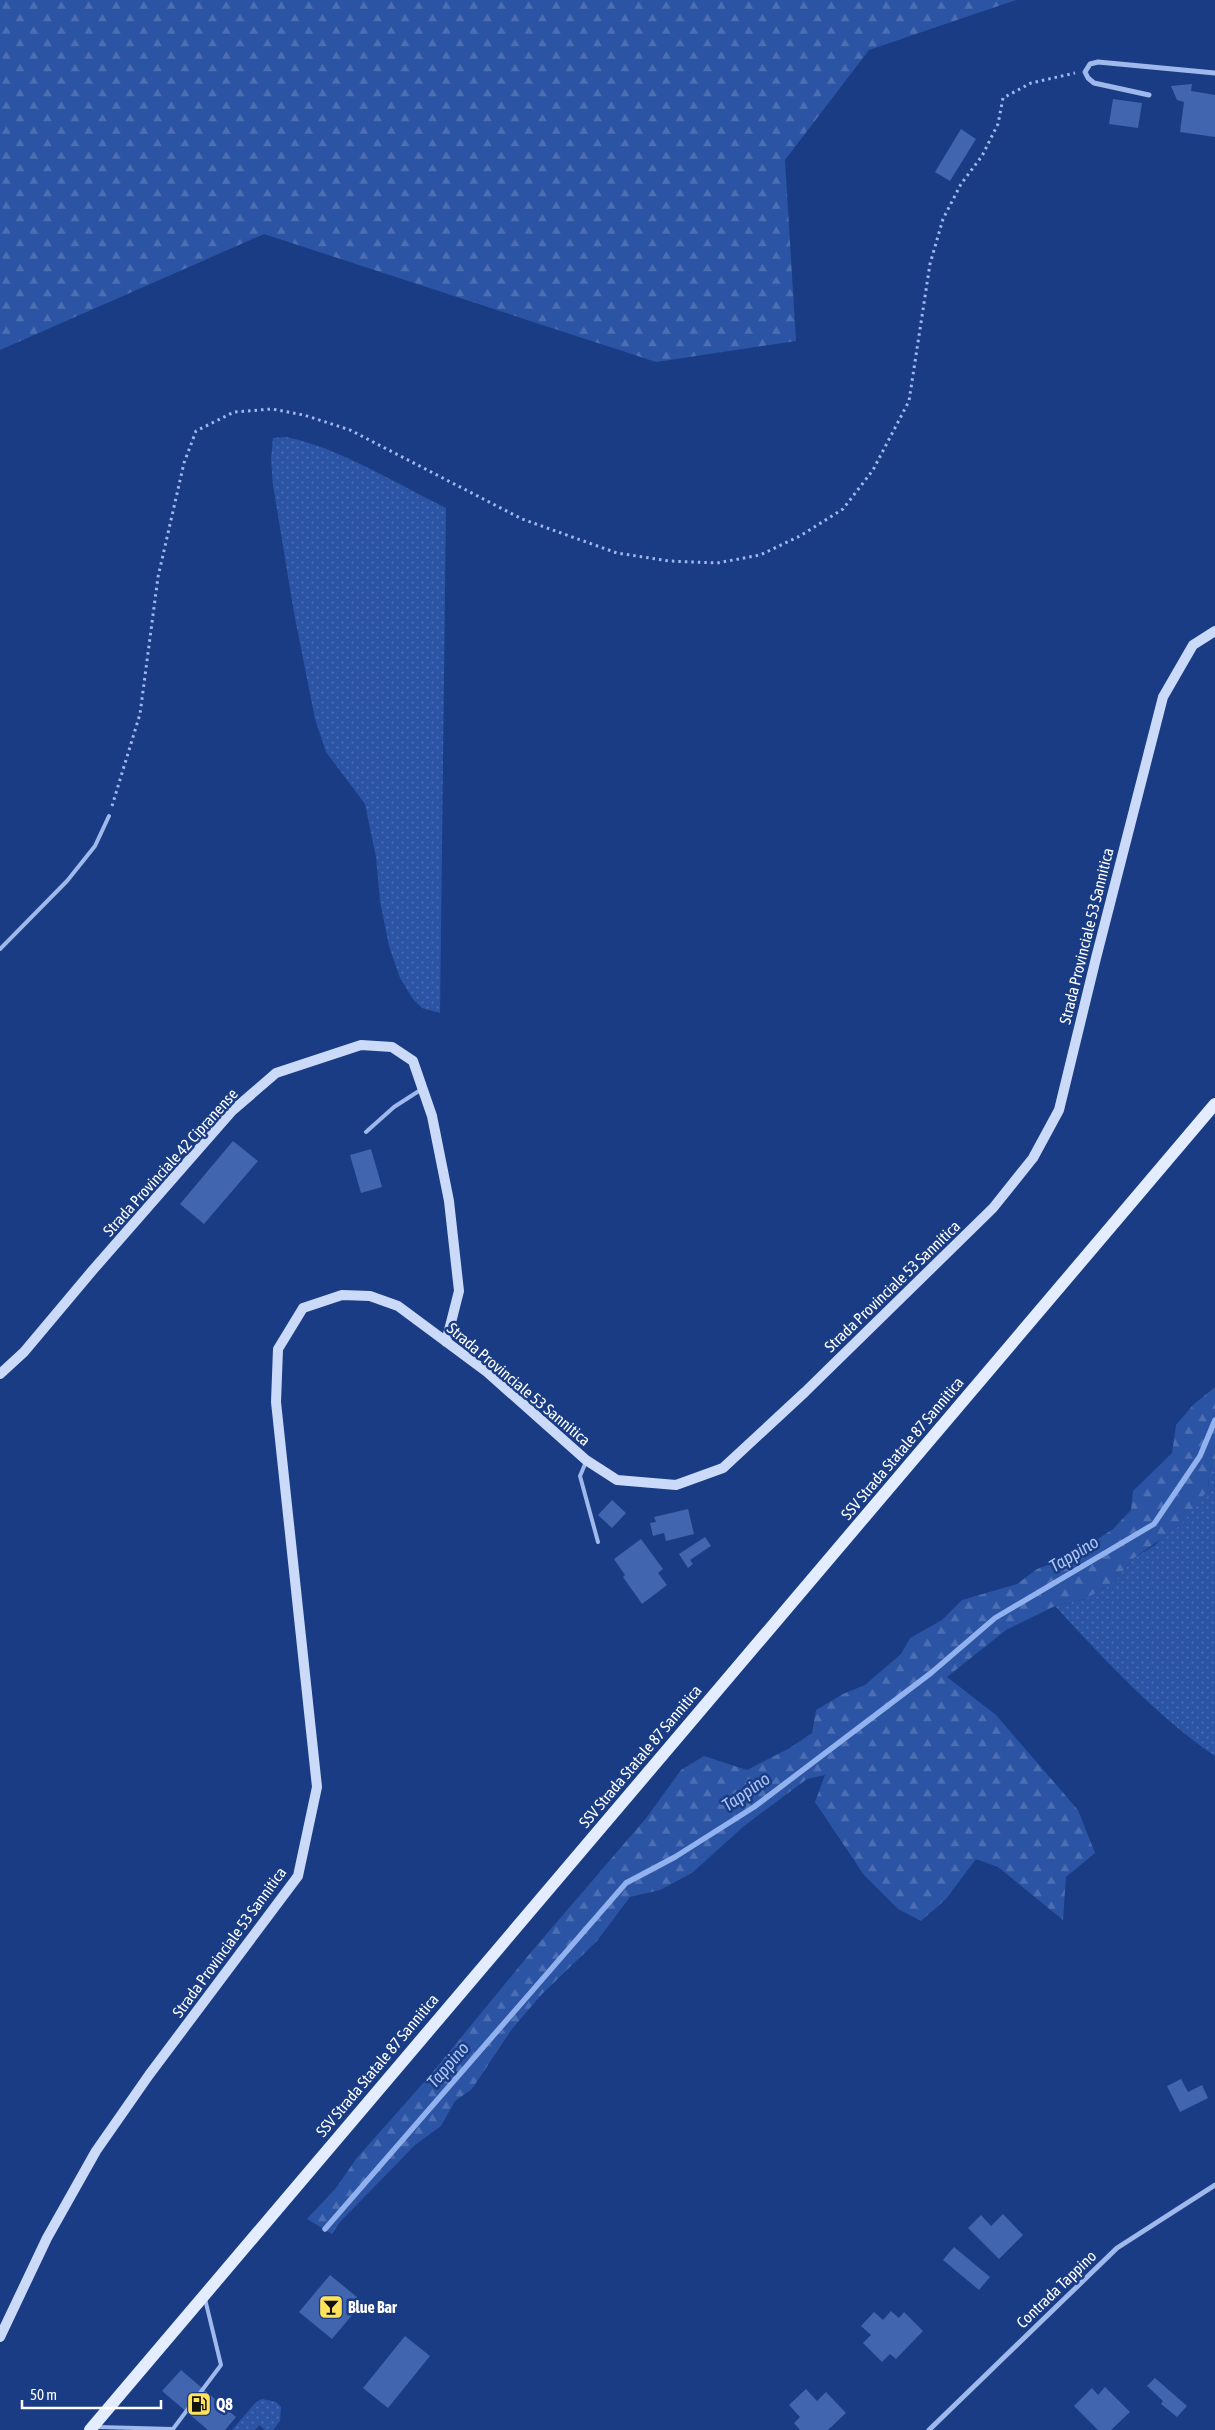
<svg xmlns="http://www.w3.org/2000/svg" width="1215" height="2430" viewBox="0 0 1215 2430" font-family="'Asap Condensed',sans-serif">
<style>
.grass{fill:url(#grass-dots)}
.forest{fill:url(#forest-firs)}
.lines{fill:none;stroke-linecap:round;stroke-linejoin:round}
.stream{stroke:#92b2ef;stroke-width:5.5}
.building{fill:#4166af}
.path{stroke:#9fb9ec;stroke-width:3;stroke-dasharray:2.5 4;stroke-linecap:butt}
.lane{stroke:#9fb9ec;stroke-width:4}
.street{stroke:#9fb9ec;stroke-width:5}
.secondary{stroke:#ccdaf9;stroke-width:10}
.primary{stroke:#e4ecff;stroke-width:12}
.labels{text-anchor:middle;stroke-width:5;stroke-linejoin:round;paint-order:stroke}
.street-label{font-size:16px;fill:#fff;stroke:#193c85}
.poi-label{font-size:16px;font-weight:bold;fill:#fff;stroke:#193c85;text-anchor:start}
.water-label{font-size:18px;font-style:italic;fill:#abc4f4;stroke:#193c85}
</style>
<defs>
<pattern id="grass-dots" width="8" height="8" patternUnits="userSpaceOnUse" patternTransform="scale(1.25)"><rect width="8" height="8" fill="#2c54a4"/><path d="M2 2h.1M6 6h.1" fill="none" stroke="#4c6eb2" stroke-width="1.8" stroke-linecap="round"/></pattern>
<pattern id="forest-firs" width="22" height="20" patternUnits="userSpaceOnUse" patternTransform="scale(1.25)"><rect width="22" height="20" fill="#2c54a4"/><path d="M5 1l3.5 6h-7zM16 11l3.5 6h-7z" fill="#4c6eb2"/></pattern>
</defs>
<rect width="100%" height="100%" fill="#193c85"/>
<!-- grass -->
<path class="grass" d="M286,437C340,448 397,484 446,508L440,1013L422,1008L413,999L400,978L389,946L380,901L376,857L365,804L326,752L315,719L294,613L273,485L271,459L273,438Z
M1215,1458V1756C1155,1715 1104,1659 1055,1606L1085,1599L1113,1583L1134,1558L1155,1545L1209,1488L1208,1475Z
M262,2399L276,2402L281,2407L280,2421L273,2430H265L259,2425L255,2430H232L256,2402Z"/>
<!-- forest -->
<path class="forest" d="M0,0H1016L869,50L785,160L796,341L656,362L264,234L0,350Z
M1215,1387V1458L1208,1475L1209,1488L1182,1524L1134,1558L1113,1583L1085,1599L1055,1606L1006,1630L947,1677L996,1715L1078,1810L1095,1853L1066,1877L1063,1920L998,1867L976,1859L946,1899L921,1921L898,1909L864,1875L815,1802L825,1775L807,1779L744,1826L692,1873L660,1890L630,1897L597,1941L542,1994L512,2029L472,2089L455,2101L441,2126L415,2145L339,2223L332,2234L307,2219L336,2188L356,2159L432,2073L532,1951L647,1817L681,1770L704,1756L747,1770L788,1749L812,1733L816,1710L843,1694L865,1685L901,1654L910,1638L942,1620L962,1600L1017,1584L1037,1569L1074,1555L1113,1529L1131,1510L1133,1491L1172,1453L1176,1425L1193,1405Z"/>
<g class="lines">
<!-- stream -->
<path class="stream" d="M325,2229L626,1883L675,1857L754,1807L931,1673L995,1618L1154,1524L1200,1456L1215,1420"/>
</g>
<!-- building -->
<path class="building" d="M1192,84L1191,91L1215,95V137L1180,132L1184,102L1177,100L1171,86Z
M1113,99L1142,103L1138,128L1109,124Z
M961,129L976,139L950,181L935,172Z
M233,1141L258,1161L204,1224L180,1204Z
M371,1149L382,1187L361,1193L350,1155Z
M612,1500L626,1513L612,1528L598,1515Z
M688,1509L694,1534L666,1541L664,1533L653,1536L650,1523L656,1522L654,1517Z
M705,1537L711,1546L690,1560L693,1564L688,1568L679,1554Z
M641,1539L663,1569L658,1573L667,1585L642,1604L623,1577L625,1575L614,1559Z
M1181,2079L1188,2092L1202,2085L1208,2098L1180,2112L1167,2086Z
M1003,2214L1023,2235L999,2259L968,2228L981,2215L991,2226Z
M954,2247L990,2277L979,2290L943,2260Z
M330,2275L363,2302L332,2339L299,2312Z
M891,2311L899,2318L904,2312L923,2331L896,2359L890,2354L882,2362L863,2343L871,2335L861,2326L874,2312L883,2320Z
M405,2336L430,2356L388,2408L363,2388Z
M181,2370L236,2417L225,2430H208L162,2391Z
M1155,2378L1187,2406L1177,2417L1161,2404L1163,2401L1147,2386Z
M1105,2387L1130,2412L1111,2430H1098L1074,2406L1092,2388L1098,2395Z
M806,2389L817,2401L826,2392L846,2413L828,2430H800L794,2423L800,2417L789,2405Z"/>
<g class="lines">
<!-- path -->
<path class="path" d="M112,806L140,714L158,577L184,463L196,431L234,412L272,409L304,415L350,430L522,519L617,553L669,561L717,563L760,555L800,536L843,509L873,470L909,401L930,264L943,219L961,184L982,156L998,124L1003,98L1031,83L1075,73"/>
<!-- lane -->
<path class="lane" d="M0,949L67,881L95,846L109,816
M366,1132L394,1107L422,1089
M586,1462L580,1476L598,1542
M98,2427L173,2429L221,2365L205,2299"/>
<!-- street -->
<path class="street" d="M1149,95L1094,83L1088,78L1085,72L1090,64L1098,62L1215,73
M929,2430L1117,2248L1215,2185"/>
<!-- secondary -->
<path class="secondary" d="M0,1374L24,1352L92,1271L232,1111L276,1073L361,1045L392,1047L413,1061L432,1116L449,1201L459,1291L446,1342
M0,2337L47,2238L96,2151L149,2075L298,1876L317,1787L276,1402L278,1349L303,1308L342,1295L370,1296L398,1306L487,1372L586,1460L617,1480L676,1485L723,1468L805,1392L993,1208L1033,1158L1059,1110L1096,958L1163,697L1193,645L1215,631"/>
<!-- primary -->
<path class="primary" d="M90,2430L1215,1104"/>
</g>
<!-- icons -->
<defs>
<symbol id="bar-square" viewBox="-11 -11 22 22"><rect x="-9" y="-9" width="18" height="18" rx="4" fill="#ffe25a" stroke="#193c85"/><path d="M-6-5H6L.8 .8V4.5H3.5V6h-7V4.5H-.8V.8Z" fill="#111"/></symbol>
<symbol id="fuel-square" viewBox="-11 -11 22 22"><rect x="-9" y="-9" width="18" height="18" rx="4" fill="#ffe25a" stroke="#193c85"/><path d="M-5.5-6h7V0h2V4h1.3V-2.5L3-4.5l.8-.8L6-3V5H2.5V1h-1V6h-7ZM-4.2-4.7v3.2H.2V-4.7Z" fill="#111"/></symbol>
</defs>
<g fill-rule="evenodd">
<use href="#bar-square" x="317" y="2293" width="28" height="28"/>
<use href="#fuel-square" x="185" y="2390" width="28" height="28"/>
</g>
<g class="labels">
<!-- street labels -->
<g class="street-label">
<text transform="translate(1086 936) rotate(-76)" y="6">Strada Provinciale 53 Sannitica</text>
<text transform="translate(170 1162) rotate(-48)" y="6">Strada Provinciale 42 Cipranense</text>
<text transform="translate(892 1286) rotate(-44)" y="6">Strada Provinciale 53 Sannitica</text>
<text transform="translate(519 1384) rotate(40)" y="6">Strada Provinciale 53 Sannitica</text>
<text transform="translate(902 1448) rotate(-50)" y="6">SSV Strada Statale 87 Sannitica</text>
<text transform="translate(640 1756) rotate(-50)" y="6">SSV Strada Statale 87 Sannitica</text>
<text transform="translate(229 1942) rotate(-54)" y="6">Strada Provinciale 53 Sannitica</text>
<text transform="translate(377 2065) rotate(-50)" y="6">SSV Strada Statale 87 Sannitica</text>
<text transform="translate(1056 2289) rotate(-44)" y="6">Contrada Tappino</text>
</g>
<!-- poi labels -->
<g class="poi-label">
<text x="348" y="2313">Blue Bar</text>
<text x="216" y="2410">Q8</text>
</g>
<!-- water labels -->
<g class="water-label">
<text transform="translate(1074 1554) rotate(-31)" y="6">Tappino</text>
<text transform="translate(746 1792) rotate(-35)" y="6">Tappino</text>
<text transform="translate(448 2065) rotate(-49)" y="6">Tappino</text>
</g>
</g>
<!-- scale -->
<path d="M22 2400v8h139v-8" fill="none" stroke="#ffffff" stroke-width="2.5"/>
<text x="30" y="2400" font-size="15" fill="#ffffff" stroke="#193c85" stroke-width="4" paint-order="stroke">50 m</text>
</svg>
